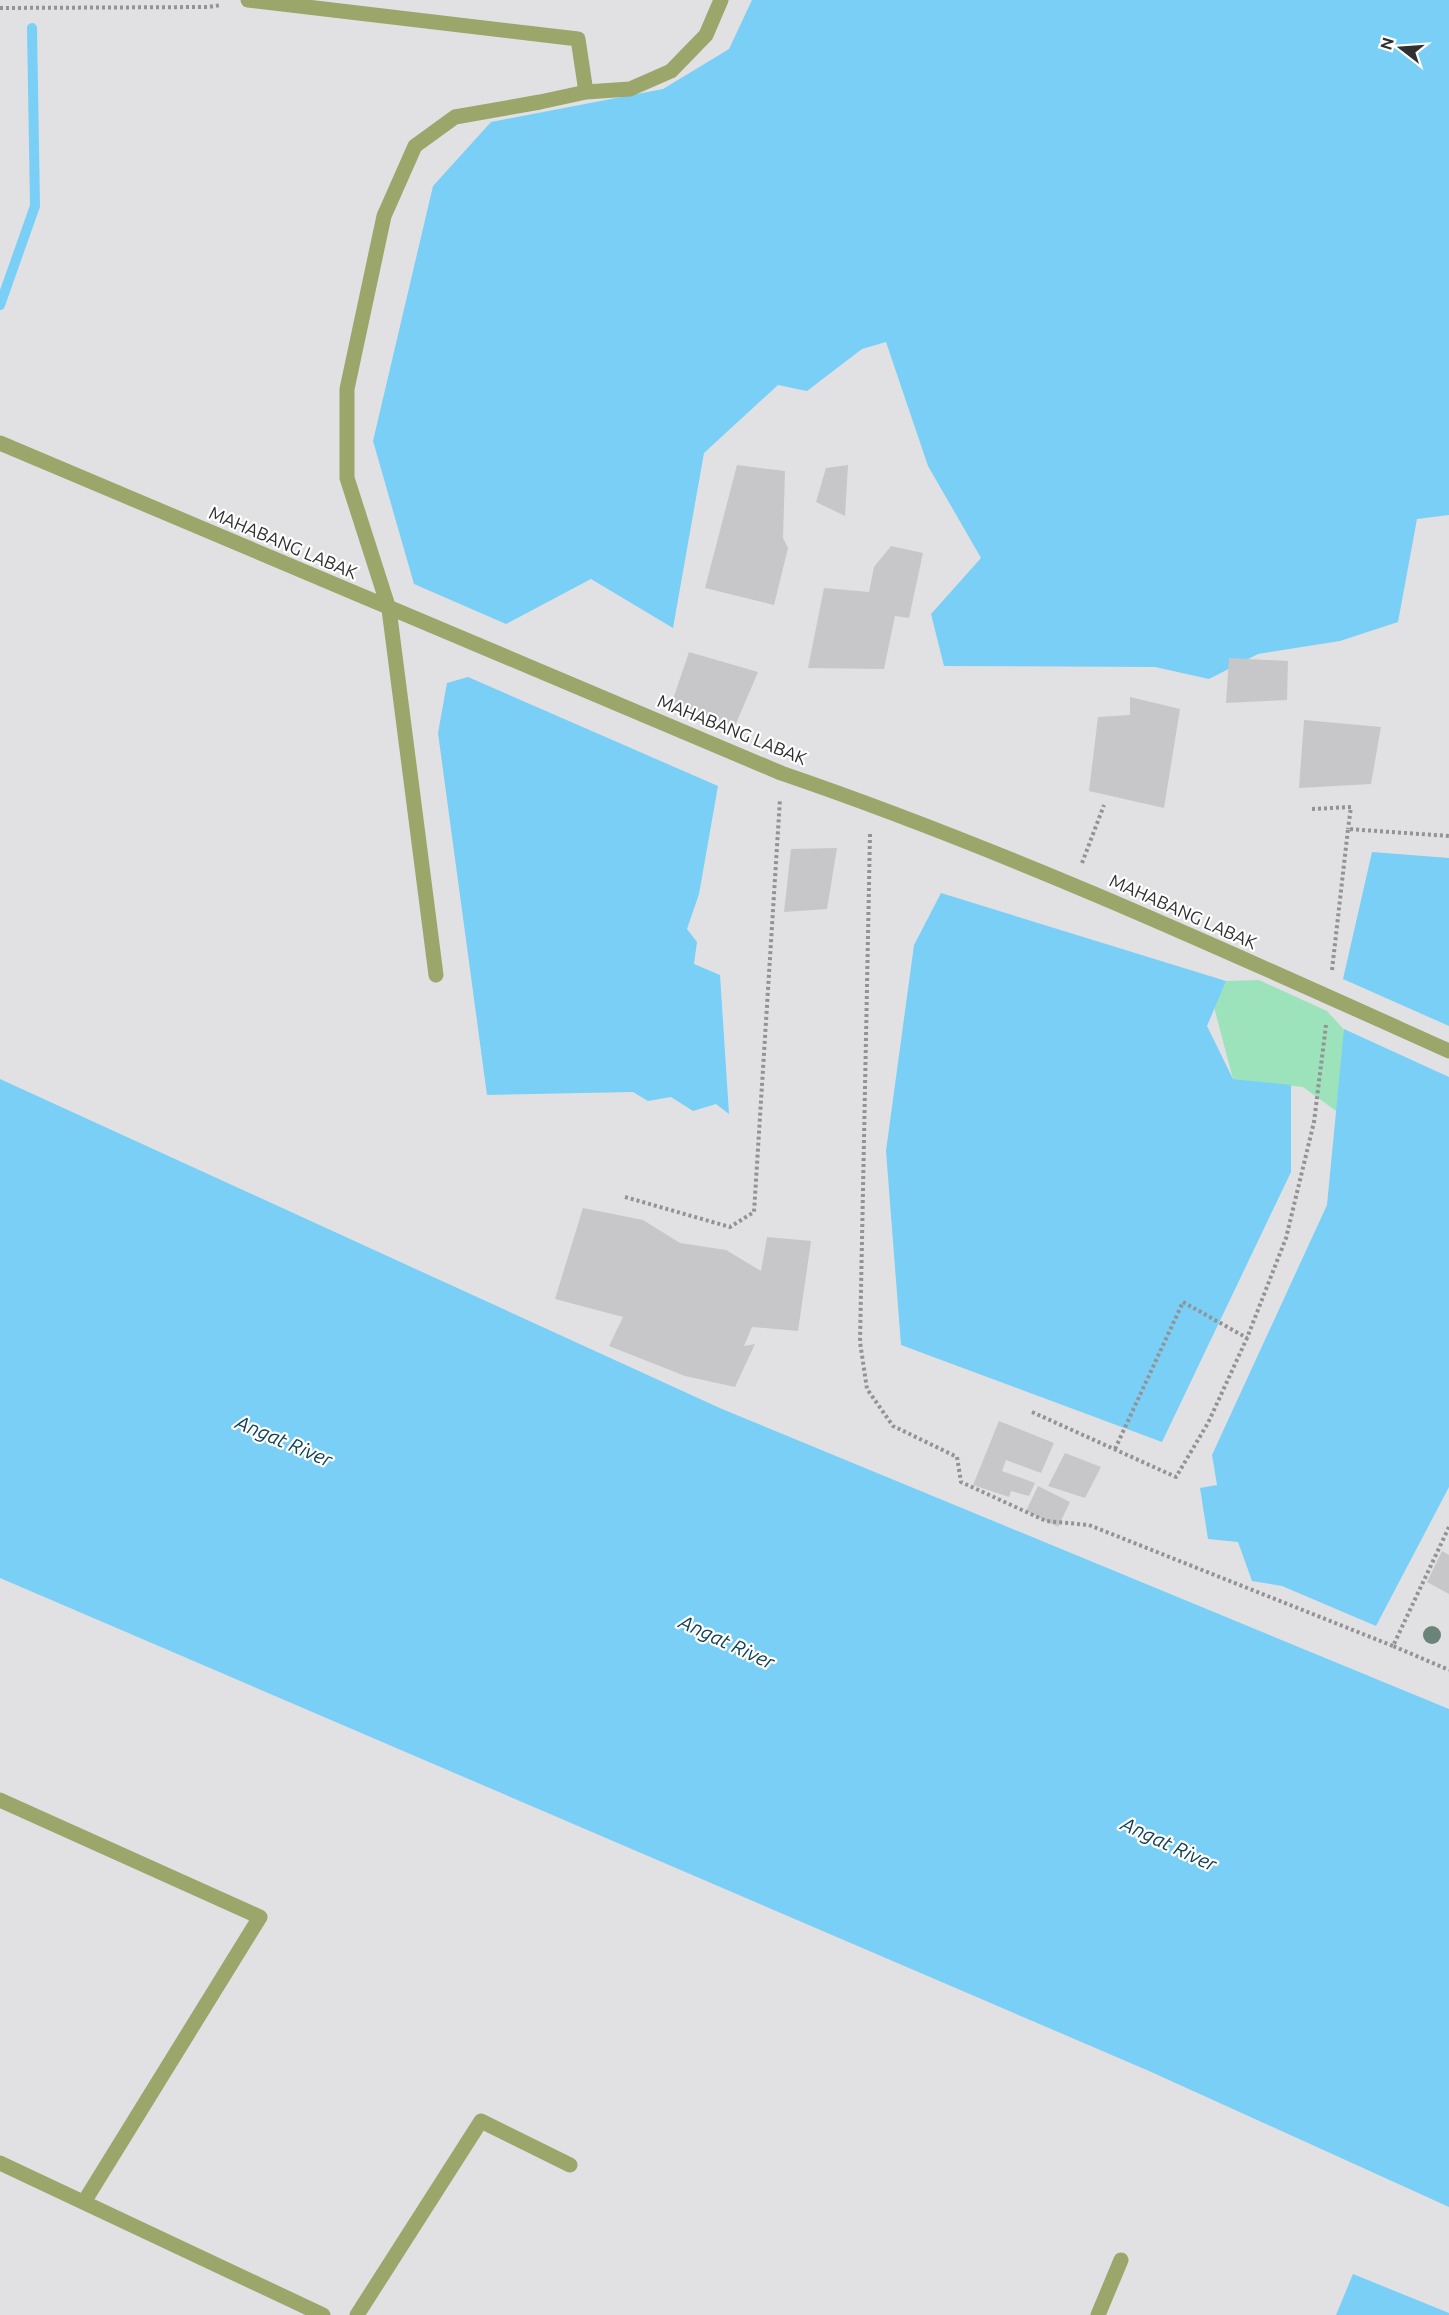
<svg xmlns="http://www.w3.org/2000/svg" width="1449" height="2315" viewBox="0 0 1449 2315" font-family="Ubuntu,sans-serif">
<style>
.green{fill:#9ce3bc}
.water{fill:#7acff6}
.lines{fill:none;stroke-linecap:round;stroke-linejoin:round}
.stream{stroke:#7acff6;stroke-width:10}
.building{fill:#c7c7c9}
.path{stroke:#939395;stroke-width:4;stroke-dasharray:3 3;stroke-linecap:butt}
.minor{stroke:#9aa66a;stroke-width:15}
.tree{fill:#6a847a}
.labels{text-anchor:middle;stroke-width:4.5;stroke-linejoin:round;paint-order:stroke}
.street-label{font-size:18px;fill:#303031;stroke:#fff}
.water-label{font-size:20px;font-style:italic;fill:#114256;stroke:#fff}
</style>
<rect width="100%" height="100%" fill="#e1e1e4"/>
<!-- green -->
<path class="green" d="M1259,980L1327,1011L1349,1035L1347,1119L1303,1087L1233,1079L1214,1007L1226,981Z"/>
<!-- water -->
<path class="water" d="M752,0H1449V515L1417,519L1398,622L1340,641L1258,654L1209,679L1155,667L944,666L931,614L981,558L928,466L886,342L862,349L807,391L778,385L704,453L673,628L591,579L506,624L414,584L373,441L433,186L491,122L663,89L729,49Z
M468,677L718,786L699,894L687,929L697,942L694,964L720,975L729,1114L716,1104L693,1111L671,1097L648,1101L633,1092L487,1095L438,733L447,683Z
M1372,852L1449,858V1026L1343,979Z
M941,893L1226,981L1207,1026L1233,1079L1291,1085V1172L1162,1442L901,1345L886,1151L914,945Z
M1344,1029L1449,1077V1487L1376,1626L1282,1586L1252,1581L1238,1542L1208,1539L1200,1488L1217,1485L1212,1455L1327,1205Z
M0,1079L722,1409L1449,1709V2207L1149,2071L0,1578Z
M1353,2274L1449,2313V2315H1336Z"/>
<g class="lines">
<!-- stream -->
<path class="stream" d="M0,305L35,206L32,28"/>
</g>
<!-- building -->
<path class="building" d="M737,465L785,471L783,538L788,548L774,605L705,588Z
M848,465L845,516L816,502L826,468Z
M891,546L923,553L909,618L895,616L884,669L808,668L824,588L869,592L874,567Z
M689,652L758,672L735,726L670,708Z
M1229,658L1288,661L1287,700L1226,703Z
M1130,697L1180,709L1164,808L1089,791L1098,717L1130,715Z
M1304,720L1381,727L1371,784L1299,788Z
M837,848L827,909L784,912L791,849Z
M583,1208L643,1220L680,1243L726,1250L761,1271L767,1237L811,1241L798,1331L752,1327L744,1346L755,1344L735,1387L685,1376L609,1346L623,1317L555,1299Z
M999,1421L1054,1443L1041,1473L1006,1460L1002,1471L1035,1483L1029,1496L1011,1491L1009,1497L973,1485Z
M1065,1453L1101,1467L1085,1498L1048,1486Z
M1038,1486L1070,1502L1058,1527L1026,1511Z
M1442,1551L1449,1555V1594L1427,1582Z"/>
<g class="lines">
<!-- path -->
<path class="path" d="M0,8L209,7L221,5
M1312,809L1351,807L1348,829
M870,834L860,1342L867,1389L893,1426L957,1457L961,1482L1046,1521L1089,1525L1393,1646
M1082,863L1104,805
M1332,970L1348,829L1449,836
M625,1197L730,1227L754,1212L780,799
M1032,1412L1176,1477L1208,1423L1247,1338L1286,1238L1314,1122L1326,1025
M1115,1449L1183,1302L1247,1338
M1449,1527L1393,1646L1449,1670"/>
<!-- minor -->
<path class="minor" d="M248,0L578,39L586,92
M0,443L781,773C1009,851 1229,952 1449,1051
M436,975L389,609L347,478V389L384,216L415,146L455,117L540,102L586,92L630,89L671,71L706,35L721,0
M0,1800L260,1917L84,2202
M0,2163L323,2315
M357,2315L481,2121L570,2165
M1098,2315L1121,2260"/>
</g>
<!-- trees -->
<circle class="tree" cx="1432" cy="1635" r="9"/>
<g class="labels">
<!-- street labels -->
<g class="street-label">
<text transform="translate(283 543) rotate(23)" y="6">MAHABANG LABAK</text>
<text transform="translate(732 730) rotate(22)" y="6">MAHABANG LABAK</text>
<text transform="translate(1183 912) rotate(24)" y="6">MAHABANG LABAK</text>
</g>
<!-- water labels -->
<g class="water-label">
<text transform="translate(284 1441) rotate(23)" y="7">Angat River</text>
<text transform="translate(727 1642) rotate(25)" y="7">Angat River</text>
<text transform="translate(1169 1844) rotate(25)" y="7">Angat River</text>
</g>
</g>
<!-- north arrow -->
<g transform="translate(1401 48) rotate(287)" stroke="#ffffff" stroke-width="4.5" paint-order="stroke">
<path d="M0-4.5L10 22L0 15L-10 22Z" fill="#303031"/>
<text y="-9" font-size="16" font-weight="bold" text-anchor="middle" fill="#303031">N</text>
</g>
</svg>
